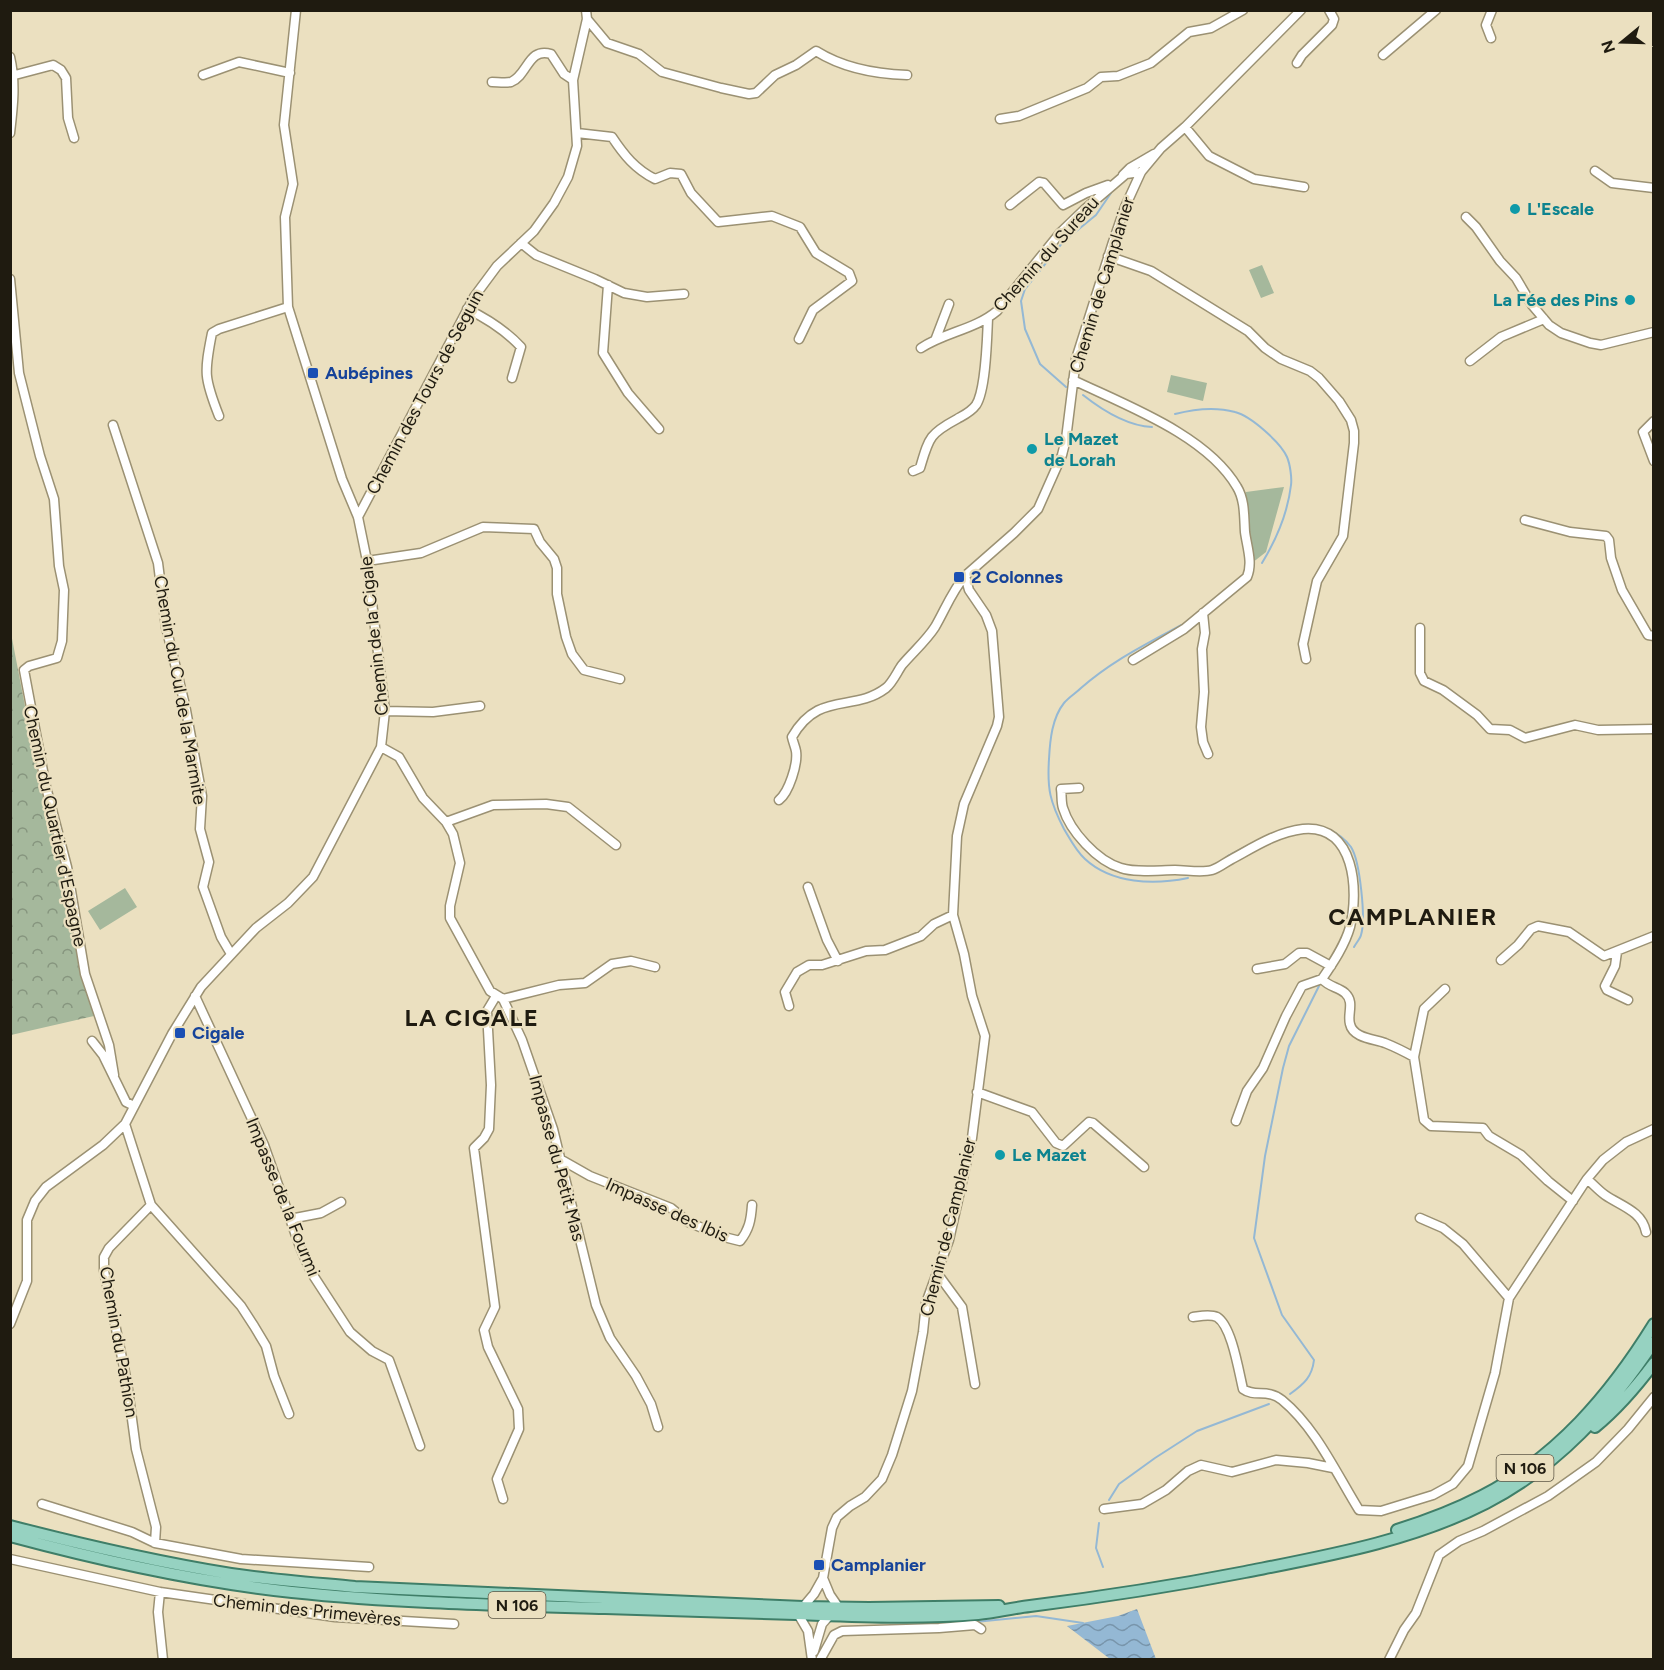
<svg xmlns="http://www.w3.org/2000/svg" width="1664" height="1670" viewBox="0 0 1664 1670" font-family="Figtree,sans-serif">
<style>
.forest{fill:url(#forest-crowns)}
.green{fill:#a5b89c}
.water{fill:url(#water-waves)}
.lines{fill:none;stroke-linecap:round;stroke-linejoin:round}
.stream{stroke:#94b8d4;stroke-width:2}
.minor-casing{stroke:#9b9173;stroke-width:11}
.major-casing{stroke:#3f7e68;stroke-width:14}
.minor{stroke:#fff;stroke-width:8}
.major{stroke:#96d2c1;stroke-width:10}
.culture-dot{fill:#0f9aa8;stroke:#ebe0c0;stroke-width:2}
.transit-dot{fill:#1a4fb4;stroke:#ebe0c0;stroke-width:2}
.labels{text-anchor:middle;stroke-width:4.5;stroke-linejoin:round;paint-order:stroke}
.shield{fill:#ebe0c0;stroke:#5c5645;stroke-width:1.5}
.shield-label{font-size:16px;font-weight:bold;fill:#1f1b10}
.culture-label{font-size:18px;font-weight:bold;fill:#0d838f;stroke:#ebe0c0;text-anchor:start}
.street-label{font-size:18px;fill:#1f1b10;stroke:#ebe0c0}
.transit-label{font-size:18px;font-weight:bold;fill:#164399;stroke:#ebe0c0;text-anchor:start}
.district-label{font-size:24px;font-weight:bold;letter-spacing:1.5px;fill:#1f1b10;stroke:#ebe0c0}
</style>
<defs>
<pattern id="forest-crowns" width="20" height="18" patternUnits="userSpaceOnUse" patternTransform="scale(1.5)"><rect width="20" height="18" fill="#a5b89c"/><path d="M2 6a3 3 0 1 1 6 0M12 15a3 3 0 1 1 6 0" fill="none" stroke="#86957e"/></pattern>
<pattern id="water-waves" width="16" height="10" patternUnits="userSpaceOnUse" patternTransform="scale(1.5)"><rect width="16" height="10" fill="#94b8d4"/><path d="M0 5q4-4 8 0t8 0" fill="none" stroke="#7895ab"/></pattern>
</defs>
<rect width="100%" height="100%" fill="#ebe0c0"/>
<!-- forest -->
<path class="forest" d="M10,628L40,784L62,864L81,973L94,1016L11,1035Z"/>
<!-- green -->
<path class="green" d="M1262,265L1274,293L1261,298L1249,270Z
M1171,375L1207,383L1203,401L1167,392Z
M1284,487L1266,552L1252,563L1247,524L1246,492Z
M125,888L137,907L100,930L88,911Z"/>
<!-- water -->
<path class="water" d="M1137,1609L1156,1659H1110L1067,1626L1118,1616Z"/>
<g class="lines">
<!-- stream -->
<path class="stream" d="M1066,387L1040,364L1025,329L1021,301L1025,289L1063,242L1096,215L1111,193
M1083,395C1102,410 1128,426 1152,427
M1175,414C1194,409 1217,407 1235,412C1251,416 1281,443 1287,457C1290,464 1292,478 1291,485C1288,511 1276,540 1262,563
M1181,625C1145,645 1113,660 1081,688C1076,693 1069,697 1064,703C1052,718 1050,740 1049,759C1047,789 1050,802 1064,829C1070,839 1076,851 1085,859C1112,884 1154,885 1188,878
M1302,825C1320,823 1340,832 1351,847C1360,861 1366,919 1361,935C1360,939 1356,943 1354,947
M1228,856L1257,841
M1290,1394C1304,1384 1312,1377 1314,1360L1282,1315L1254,1238L1265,1156L1283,1068L1289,1046L1319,986
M1109,1500L1119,1484L1155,1458L1197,1431L1269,1404
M1099,1523L1096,1548L1103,1567
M975,1622L1036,1616L1083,1623"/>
<defs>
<path id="minor" d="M587,19L607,43L639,54L662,72L721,88L749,94L756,93L775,75L796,65L816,51C843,68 876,74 907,75
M1491,38L1486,25L1492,10
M1383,55L1436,10
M10,57C16,83 13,107 10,133
M1297,63L1302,55L1332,25L1334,19L1329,10
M15,75L53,65L61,70L66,78L68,118L74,138
M203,75L239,62L290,73
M492,82C497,82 506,83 511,82C528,75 528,47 551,54L564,74L573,80
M1000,119L1019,116L1087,88L1101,77L1118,76L1151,63L1189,32L1211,28L1243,10
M1185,127L1209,156L1254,179L1304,187
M577,133L612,137C624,155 635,169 655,179L670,173L681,174L691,193L718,222L772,216L800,227L816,253L849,273L852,281L813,310L799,339
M1595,171L1612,183L1654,188
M1123,175L1130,168L1154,154
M1010,205L1039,182L1044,183L1063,205L1086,193L1108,185
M1466,217L1476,227L1500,261L1516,278L1532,305L1549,325L1561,333L1590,343L1601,345L1654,332
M521,243L536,255L595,279L624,293L647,297L684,294
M1108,256L1151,271L1248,331L1265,348L1281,359L1310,371L1319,378L1339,401L1351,420L1354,431V443L1343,536L1317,581L1303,644L1306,659
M10,279L19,373L40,456L54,499L59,566L64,590L62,641L57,658L29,666L24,670L46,787L67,867L85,974L109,1045L114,1075
M608,285L603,353L628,393L659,429
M467,309C488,319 505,330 521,347L512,378
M936,338L949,304
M921,348C945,332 974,330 997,311L1060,233L1085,209L1126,174L1141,172
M1470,361L1501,337L1544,319
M1073,380C1125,405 1207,435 1237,487C1245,500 1244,517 1245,532C1247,547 1253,563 1247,577L1184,629L1133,660
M219,416C204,378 204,373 212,333L219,329L288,307
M1654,421L1643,432L1654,461
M113,425L158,563L166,627L185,705L202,796L200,829L209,862L203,887L221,937L231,954
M913,471L920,468C929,438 929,434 957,419C964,415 971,412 976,405C986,390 987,339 988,318
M358,517L474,297L497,266L534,231L554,203L568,177L577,146L573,80L587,19L586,10
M1525,520L1570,532L1606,536L1609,540L1611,558L1622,590L1648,635L1654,636
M367,561L421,553L483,527L534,529L540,542L554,559L557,568V594L566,637L572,654L584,670L620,679
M1203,613L1205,633L1202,649L1204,692L1201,727L1203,742L1208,754
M1420,628V673L1424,681L1443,690L1477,715L1490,729L1510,730L1525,738L1575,725L1598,730L1654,729
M385,711L433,712L480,706
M381,747L399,757L423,798L446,822L453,834L460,863L450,906V918L490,991L503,999L522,1040L553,1129L596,1305L610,1338L636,1376L651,1404L658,1427
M1079,788L1061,789C1062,795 1061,802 1063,808C1070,831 1097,861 1121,868C1135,873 1160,870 1175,870C1186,870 1202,873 1212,870C1219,868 1226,862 1232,859C1254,847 1277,832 1303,829C1355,824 1359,891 1350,927C1345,945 1333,963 1322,979C1329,987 1338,987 1345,993C1355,1002 1347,1014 1350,1024C1353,1038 1374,1039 1385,1043C1395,1047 1405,1052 1414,1057
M779,800C789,792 798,764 796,751C795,746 793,742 792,737C819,690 853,713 886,688C893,682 897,672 902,665C913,652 926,641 935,627C945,610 952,591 965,576
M446,822L493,805L546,804L568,807L616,845
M808,887L827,940L838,961
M1617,952L1615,966L1605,986L1607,990L1628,1000
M1501,960L1518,945L1531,929L1538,926L1569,932L1604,956L1654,936
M1257,969L1285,964L1299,953H1307L1331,966
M1445,989L1424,1009L1414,1057L1424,1120L1431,1126L1483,1128L1489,1136L1521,1155L1548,1181L1573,1201
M195,996L264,1145L300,1247L311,1272L350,1332L372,1351L389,1360L420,1446
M496,996L487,1011L491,1085L489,1129L484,1138L474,1148L495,1307L484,1330L488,1347L518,1409L519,1429L497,1479L503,1499
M503,999L559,985L585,983L612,964L631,961L655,967
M789,1006L785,992L797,972L809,965H822L866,951L885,950L921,936L934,924L953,915
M92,1041L103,1055L126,1102L134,1106
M977,1092L1032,1112L1056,1143L1063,1146L1089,1122L1093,1123L1144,1167
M1236,1121L1247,1091L1263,1068L1286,1016L1302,986L1322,979
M125,1124L151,1205L109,1248L104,1257V1271L127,1382L136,1449L156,1527L155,1543
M560,1159L590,1176L671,1208L688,1222L724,1237L740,1241C749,1230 751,1220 752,1205
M1587,1179C1593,1184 1598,1190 1605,1195C1621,1206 1642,1211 1646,1232
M151,1205L241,1306L254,1326L266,1346L274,1376L289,1414
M1420,1218L1443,1228L1463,1244L1509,1298
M290,1219L321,1213L341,1202
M937,1273L962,1307L975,1384
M1193,1317C1201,1316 1210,1314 1217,1317C1232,1326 1239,1373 1243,1389C1255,1398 1267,1388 1282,1400C1316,1428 1336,1473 1359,1510L1381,1511L1433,1495L1453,1484L1468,1466L1495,1373L1509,1298L1587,1179L1603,1160L1626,1142L1654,1129
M10,1324L27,1281V1220L35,1201L46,1187L103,1145L125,1124L172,1034L201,987L256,928L288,903L313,877L381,747L385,711L367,561L358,517L342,479L288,307L285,217L293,184L284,125L296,10
M42,1504L132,1532L155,1543L241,1559L369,1567
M1104,1509L1142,1504L1166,1490L1188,1471L1201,1465L1232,1472L1276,1460L1308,1463L1333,1468
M10,1559L160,1592L335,1617L454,1624
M823,1578L830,1595L839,1608
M160,1592L158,1612L163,1660
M803,1607L814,1594L823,1578L832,1528L837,1517L850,1506L865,1497L882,1479L892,1455L912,1391L923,1332L926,1303L949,1240L972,1138L985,1036L972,996L964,954L953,915L957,836L964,804L997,726L999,717L992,631L986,615L969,590L965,576L1014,533L1038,509L1062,455L1066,439L1076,359L1113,242L1125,207L1141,172L1161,148L1185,127L1301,10
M798,1614L808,1631L812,1660
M814,1651L822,1624L829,1616
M820,1660L834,1635L842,1631L939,1628L975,1625L981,1629
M1389,1660L1404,1630L1416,1613L1439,1555L1459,1541L1483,1531L1548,1496L1596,1462L1628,1429L1654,1397"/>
<path id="major" d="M1595,1427C1617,1409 1636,1387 1654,1363
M10,1526C83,1545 157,1562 231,1574C272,1580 313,1583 355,1587L803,1607L869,1608L999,1606
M1397,1530C1426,1521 1455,1510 1482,1496C1557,1457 1610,1395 1654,1324
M10,1536C103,1561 197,1582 292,1592C396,1603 500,1605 605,1608C668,1610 732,1612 796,1614C856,1616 918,1619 978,1614C996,1612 1013,1608 1030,1606C1102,1597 1173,1586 1245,1572C1326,1556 1412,1541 1486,1503C1558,1466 1610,1408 1654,1342"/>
</defs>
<!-- minor casing -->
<use href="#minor" class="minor-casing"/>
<!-- major casing -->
<use href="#major" class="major-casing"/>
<!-- minor -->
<use href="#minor" class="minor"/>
<!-- major -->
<use href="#major" class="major"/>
</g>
<!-- markers -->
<g class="culture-dot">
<circle cx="1515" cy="209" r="6"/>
<circle cx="1630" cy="300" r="6"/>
<circle cx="1032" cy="449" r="6"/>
<circle cx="1000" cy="1155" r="6"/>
</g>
<g class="transit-dot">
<rect x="307" y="367" width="12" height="12" rx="3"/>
<rect x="953" y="571" width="12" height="12" rx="3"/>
<rect x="174" y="1027" width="12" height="12" rx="3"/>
<rect x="813" y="1559" width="12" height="12" rx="3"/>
</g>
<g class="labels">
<!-- shield labels -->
<g class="shield">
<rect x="1496.5" y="1455" width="57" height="26" rx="4.5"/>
<rect x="488.5" y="1592" width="57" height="26" rx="4.5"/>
</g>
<g class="shield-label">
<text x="1525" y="1474">N 106</text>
<text x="517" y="1611">N 106</text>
</g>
<!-- culture labels -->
<g class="culture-label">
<text x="1527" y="215">L'Escale</text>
<text x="1618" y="306" text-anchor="end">La Fée des Pins</text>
<text x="1044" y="445">Le Mazet<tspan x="1044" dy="21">de Lorah</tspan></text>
<text x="1012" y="1161">Le Mazet</text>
</g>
<!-- street labels -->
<g class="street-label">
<text transform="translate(1046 254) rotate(-48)" y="6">Chemin du Sureau</text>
<text transform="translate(1102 285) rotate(-73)" y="6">Chemin de Camplanier</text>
<text transform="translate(425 392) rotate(-62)" y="6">Chemin des Tours de Seguin</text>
<text transform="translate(374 636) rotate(-96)" y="6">Chemin de la Cigale</text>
<text transform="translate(180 690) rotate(80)" y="6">Chemin du Cul de la Marmite</text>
<text transform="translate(55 826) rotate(78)" y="6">Chemin du Quartier d'Espagne</text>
<text transform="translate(557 1158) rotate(75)" y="6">Impasse du Petit Mas</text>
<text transform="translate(283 1197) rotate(68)" y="6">Impasse de la Fourmi</text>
<text transform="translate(667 1210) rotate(24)" y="6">Impasse des Ibis</text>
<text transform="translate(948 1227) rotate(-76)" y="6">Chemin de Camplanier</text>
<text transform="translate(119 1342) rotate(80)" y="6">Chemin du Pathion</text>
<text transform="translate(307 1610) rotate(6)" y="6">Chemin des Primevères</text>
</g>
<!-- transit labels -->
<g class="transit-label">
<text x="325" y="379">Aubépines</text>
<text x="971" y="583">2 Colonnes</text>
<text x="192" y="1039">Cigale</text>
<text x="831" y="1571">Camplanier</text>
</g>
<!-- district labels -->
<g class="district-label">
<text x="1413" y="925">CAMPLANIER</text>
<text x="472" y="1026">LA CIGALE</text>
</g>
</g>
<!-- border -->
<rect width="1664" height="1670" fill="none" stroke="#1f1b10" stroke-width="24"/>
<!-- north arrow -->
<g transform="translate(1622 42) rotate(251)" stroke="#ebe0c0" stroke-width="4.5" paint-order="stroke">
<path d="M0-4.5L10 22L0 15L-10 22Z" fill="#1f1b10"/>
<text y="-9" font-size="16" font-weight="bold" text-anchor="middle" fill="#1f1b10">N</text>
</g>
</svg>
